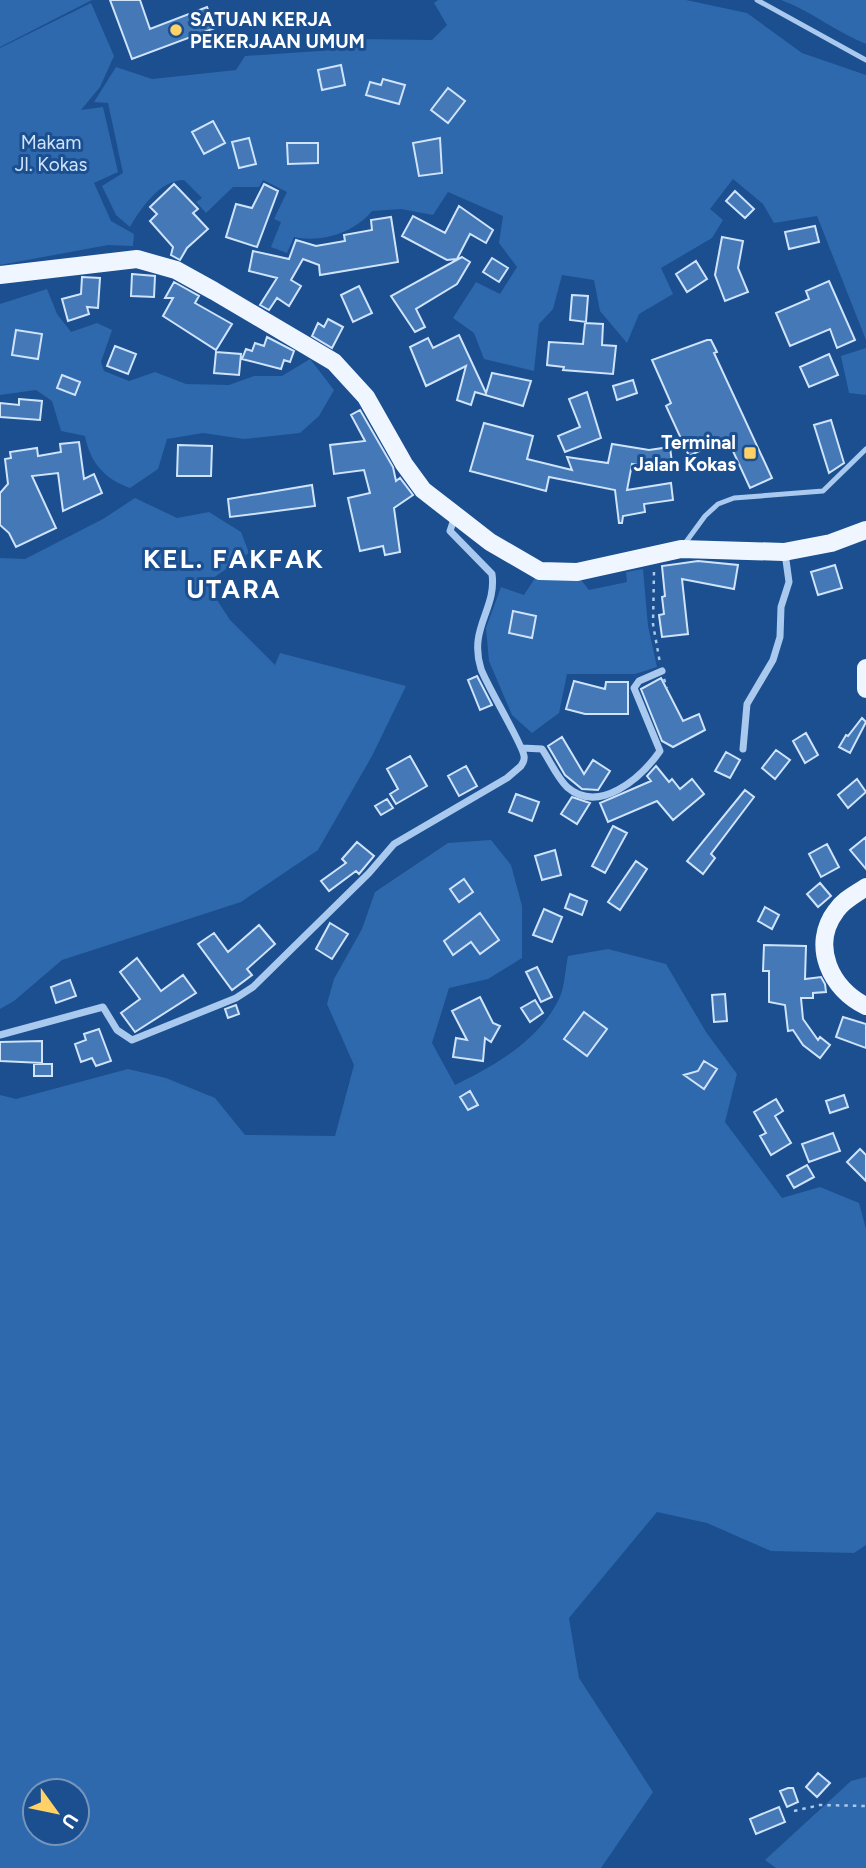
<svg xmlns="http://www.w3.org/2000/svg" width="866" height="1868" viewBox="0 0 866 1868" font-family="Figtree,sans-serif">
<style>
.green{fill:#2e69ad;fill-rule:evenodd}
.building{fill:#4478b7;stroke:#cfe3fa;stroke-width:2}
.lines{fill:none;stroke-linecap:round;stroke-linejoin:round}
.path{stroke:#a9c9ee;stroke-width:2.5;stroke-dasharray:3.5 5;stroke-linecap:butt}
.lane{stroke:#a9c9ee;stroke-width:5}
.street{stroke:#a9c9ee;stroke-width:7}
.primary{stroke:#f0f6ff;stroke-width:18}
.poi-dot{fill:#ffd166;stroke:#1b4f8f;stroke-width:2.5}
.labels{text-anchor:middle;stroke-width:6;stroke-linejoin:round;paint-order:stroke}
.poi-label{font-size:19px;font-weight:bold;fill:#fff;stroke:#1b4f8f;text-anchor:start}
.park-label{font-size:19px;fill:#cfe3fa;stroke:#1b4f8f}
.district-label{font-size:26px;font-weight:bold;letter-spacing:2px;fill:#fff;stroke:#1b4f8f}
</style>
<rect width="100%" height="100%" fill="#1b4f8f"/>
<!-- green -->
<path class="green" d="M0,0H92L0,47Z
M438,0H686L747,13L802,53L866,75V340L817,216L774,223L763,204L733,179L710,209L723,220L712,238L661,268L673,294L639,314L627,343L600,311L594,280L562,275L553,309L539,324L534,371L484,359L474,333L453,318L476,282L500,294L517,267L499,243L503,216L448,192L433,215L401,209L372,211C354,233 321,243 294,237L287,253L271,247L281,222L274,219L287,192L263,180L259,187H233L206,213L196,202L202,198L184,180C160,180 141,208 130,227L116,215L102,186L123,173L108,103L94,102L116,67L152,79L236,70L245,56L333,50L357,39L432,40L447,25L434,3Z
M781,0H866V44C836,32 811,11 781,0Z
M91,3L114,56L100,87L81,110L103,107L118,172L94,183L111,221L134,234L133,246L108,245L0,265V48Z
M47,289L57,314L71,332L97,323L112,330L101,362L104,371L129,381L155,372L186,384L229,385L254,376H282L310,359L334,390L319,416L300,433L244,439L203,433L167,439L158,469L130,488C105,479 90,463 85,436L61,431L52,401L36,390L0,395V304Z
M866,348V395L849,393L841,356Z
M135,498L177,518L209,512L241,532L249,553L206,583L230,620L275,665L280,653L406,686L372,756L318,850L241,902L62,960L14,1001L0,1009V558L25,559L103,519Z
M643,569L648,626L657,667L635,674H567L559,713L532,733L512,715L489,661L486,628L501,587L524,595L535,578L581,580L589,590L627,582L626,572Z
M491,840L511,865L522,906V958L488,979L449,988L432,1043L455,1085C495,1066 539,1040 559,999C565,987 565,970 568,956L608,949L666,964L706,1032L737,1074L725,1122L782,1198L820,1187L859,1203L866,1229V1545L854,1553L771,1551L707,1523L657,1512L569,1618L579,1678L653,1792L601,1868H0V1095L16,1099L128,1069L166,1078L215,1098L245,1135L335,1136L354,1065L327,1004L334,979L362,929L375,892L448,843ZM35,1791H77V1833H35Z
M866,1777V1868H776L765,1860L851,1781Z"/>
<!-- building -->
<path class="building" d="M110,0H140L150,29L207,7L215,28L132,59Z
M341,65L345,85L322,90L318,70Z
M383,79L405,85L399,104L366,95L370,82L381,85Z
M448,88L465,101L448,123L431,110Z
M213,121L225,143L204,154L192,132Z
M249,138L256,164L239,168L232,142Z
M440,138L442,173L419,176L413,143Z
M287,143H318V163L288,164Z
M174,184L198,209L193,213L208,229L187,248L180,260L171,255L173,247L150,221L157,214L150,207Z
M264,184L278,191L257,247L226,237L236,204L252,208Z
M735,191L754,209L745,218L726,201Z
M459,206L493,230L486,243L470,234L457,259L447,260L402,236L413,216L445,233Z
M391,217L398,262L320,275L319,265L303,259L291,280L301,286L289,306L277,298L269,310L260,305L277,278L249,271L253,251L289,259L296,240L316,246L345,241L344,235L372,230L371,220Z
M815,226L819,242L789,249L785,232Z
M722,237L743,241L738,268L748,292L725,301L715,275Z
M462,257L470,262L457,284L416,309L425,327L415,332L391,296Z
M492,258L508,268L499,282L483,272Z
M696,261L707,279L687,292L676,274Z
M132,274L155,276L154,297L131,296Z
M82,277L100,278L98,308L87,307L89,314L68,321L62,299L81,294Z
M829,281L855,340L837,348L830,329L790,346L776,313L809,299L806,291Z
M174,282L199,296L195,303L232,324L216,350L163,316L173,298H165Z
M359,286L372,313L353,322L341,295Z
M572,295L588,296L586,322L570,320Z
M328,319L343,327L332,348L312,336L318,323L324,327Z
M585,323L603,324L602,345L616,346L613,374L563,370L564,367L547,365L549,342L583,344Z
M16,330L42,334L38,359L12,355Z
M459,335L486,393L492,373L531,381L523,406L475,392L471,405L457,400L466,366L426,386L410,347L428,338L433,348Z
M267,337L294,351L290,362L284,360L281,369L242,359L246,349L252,351L255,343L264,346Z
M707,340H711L717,352L714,353L772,478L750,488L727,438L689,456L666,406L671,403L652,360Z
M115,346L136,354L128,374L107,366Z
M216,352L241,354L239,375L214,373Z
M829,354L838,375L809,387L800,367Z
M62,375L80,382L75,395L57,388Z
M633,380L637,393L617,400L613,386Z
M587,392L601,438L565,452L558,436L580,427L569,399Z
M19,399L42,401L40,420L0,417V403L19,405Z
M360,410L393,467L396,481L400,478L413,495L394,508L400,552L385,555L383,546L360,551L348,498L370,493L364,470L334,474L330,445L365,441L351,415Z
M831,420L844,463L829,473L814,425Z
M484,423L533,436L527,459L572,470L567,457L608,463L612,444L649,450L670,447L673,471L632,464L627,490L671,483L673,500L644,504L645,512L623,516L622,523H619L615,490L549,477L546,491L470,471Z
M79,442L84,479L94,474L102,493L63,511L58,473L32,476L56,528L16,547L9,533L0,525V493L8,484L5,459L11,458L10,452L37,448L38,456L61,452L60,444Z
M178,445L212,446L211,476H177Z
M312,485L315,506L230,517L228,499Z
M698,561L738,565L734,589L682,579L688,634L662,637L659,615L664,614L662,597L665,596L662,566Z
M835,565L842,588L818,595L811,572Z
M513,611L536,616L532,638L509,633Z
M477,676L492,705L480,710L468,680Z
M661,678L683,721L699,714L705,730L673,747L662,741L641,689Z
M574,681L605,689L606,682H628V714H585L566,709Z
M862,718L866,722L850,753L839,747L846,735L848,736Z
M806,733L818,755L805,763L793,741Z
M562,737L584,774L593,760L610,771L598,790L582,789L565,775L548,746Z
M776,750L790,760L775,779L762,768Z
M726,752L740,760L730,778L715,771Z
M410,756L427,786L396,804L390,794L398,789L387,769Z
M466,766L477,786L459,796L448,776Z
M656,766L669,782L672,779L680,789L692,779L704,794L673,820L657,801L608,822L600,803L651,781L647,776Z
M857,779L866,792L848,808L838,795Z
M745,790L754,797L711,854L715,858L703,874L687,861Z
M516,794L539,802L532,821L509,812Z
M572,797L590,803L577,824L561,814Z
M387,799L393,808L381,815L375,806Z
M613,826L627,833L605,873L592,866Z
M866,837V869L850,850Z
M357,842L374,856L359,874L356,871L329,891L321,881L346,863L342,859Z
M827,844L839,867L821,877L809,854Z
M555,850L561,875L542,880L535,856Z
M636,861L647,869L620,910L608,902Z
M464,879L473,892L459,902L450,889Z
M820,883L831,896L818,907L807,894Z
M570,894L587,901L582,915L565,908Z
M765,907L779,915L772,929L758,921Z
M544,909L562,917L552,942L533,935Z
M480,913L499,940L480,954L471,942L453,955L444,941Z
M330,923L348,934L332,959L316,949Z
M259,925L275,944L247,969L252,975L232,990L198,944L214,933L228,952Z
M764,945L806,946L805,979L821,977L825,984L826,992L813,993V998H801L803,1019L818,1040L820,1037L830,1045L820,1058L803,1045L793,1030L788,1031L785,1005L769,1002V971H763Z
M137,958L161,991L183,975L196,993L135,1032L121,1013L140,999L120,972Z
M537,967L552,997L541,1002L526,972Z
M70,980L76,996L56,1003L51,987Z
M725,994L727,1021L714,1022L712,995Z
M480,997L493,1023L500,1026L491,1042L485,1038L483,1061L453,1057L456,1038L467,1040L452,1011Z
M535,1000L543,1013L530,1022L521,1008Z
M236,1005L239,1014L228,1018L225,1009Z
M584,1012L607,1029L587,1056L564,1039Z
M843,1017L866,1024V1048L836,1037Z
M99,1029L111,1061L96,1066L92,1058L81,1062L75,1044L86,1040L84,1034Z
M42,1041V1063L0,1061V1042Z
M704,1061L717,1069L704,1089L684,1075L698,1071Z
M34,1064H52V1076H34Z
M470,1091L478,1105L468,1110L460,1097Z
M844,1095L848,1107L830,1113L826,1101Z
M776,1099L783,1111L775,1116L791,1143L771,1155L760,1136L766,1133L754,1112Z
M833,1133L840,1151L809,1162L802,1144Z
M860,1149L866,1155V1181L847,1162Z
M807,1165L814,1177L794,1188L787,1176Z
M818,1773L830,1783L817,1797L806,1787Z
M788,1788H793L798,1802L787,1807L780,1791Z
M779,1807L785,1822L756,1834L750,1819Z"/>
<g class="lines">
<!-- path -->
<path class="path" d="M654,572L653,624L660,663
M664,679L667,688
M794,1811L820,1805L866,1806"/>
<!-- lane -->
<path class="lane" d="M757,0L866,60
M683,546L705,516L718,504L734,498L823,491L866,449"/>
<!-- street -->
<path class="street" d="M522,748L542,749C550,761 557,777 567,787C599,815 641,778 660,751L634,688L639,681L662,671
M743,749L747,704L773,660L780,637L781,607L789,582L785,553
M0,1035L103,1007L117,1030L132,1040L236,998L253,987L369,873L394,844L507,778L521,766C523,762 525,761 524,756C523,745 488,688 481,669C468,628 497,609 492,574L450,531L455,516"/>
<!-- primary -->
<path class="primary" d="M0,275L137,259L176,270L214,291L334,362L366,397L404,464L423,490L490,542L540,571L577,572L681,549L784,552L831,543L866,530
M866,668V689
M866,887C856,894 843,900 836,911C810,945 831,990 866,1006"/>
</g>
<!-- markers -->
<g class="poi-dot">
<circle cx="176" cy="30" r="7"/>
<rect x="743" y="446" width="14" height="14" rx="3.5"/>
</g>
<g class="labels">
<!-- poi labels -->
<g class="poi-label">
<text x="190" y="26">SATUAN KERJA<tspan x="190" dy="22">PEKERJAAN UMUM</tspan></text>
<text x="736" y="449" text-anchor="end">Terminal<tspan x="736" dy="22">Jalan Kokas</tspan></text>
</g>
<!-- park labels -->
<g class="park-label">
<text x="51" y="149">Makam<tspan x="51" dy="22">Jl. Kokas</tspan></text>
</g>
<!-- district labels -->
<g class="district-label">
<text x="234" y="568">KEL. FAKFAK<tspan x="234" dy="30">UTARA</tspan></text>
</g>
</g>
<!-- north arrow -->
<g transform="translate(56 1812) rotate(123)"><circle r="33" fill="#1b4f8f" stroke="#7695bc" stroke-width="2"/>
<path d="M0-5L12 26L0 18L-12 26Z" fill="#ffd166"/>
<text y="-10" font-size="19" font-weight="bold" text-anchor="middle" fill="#ffffff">U</text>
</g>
</svg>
